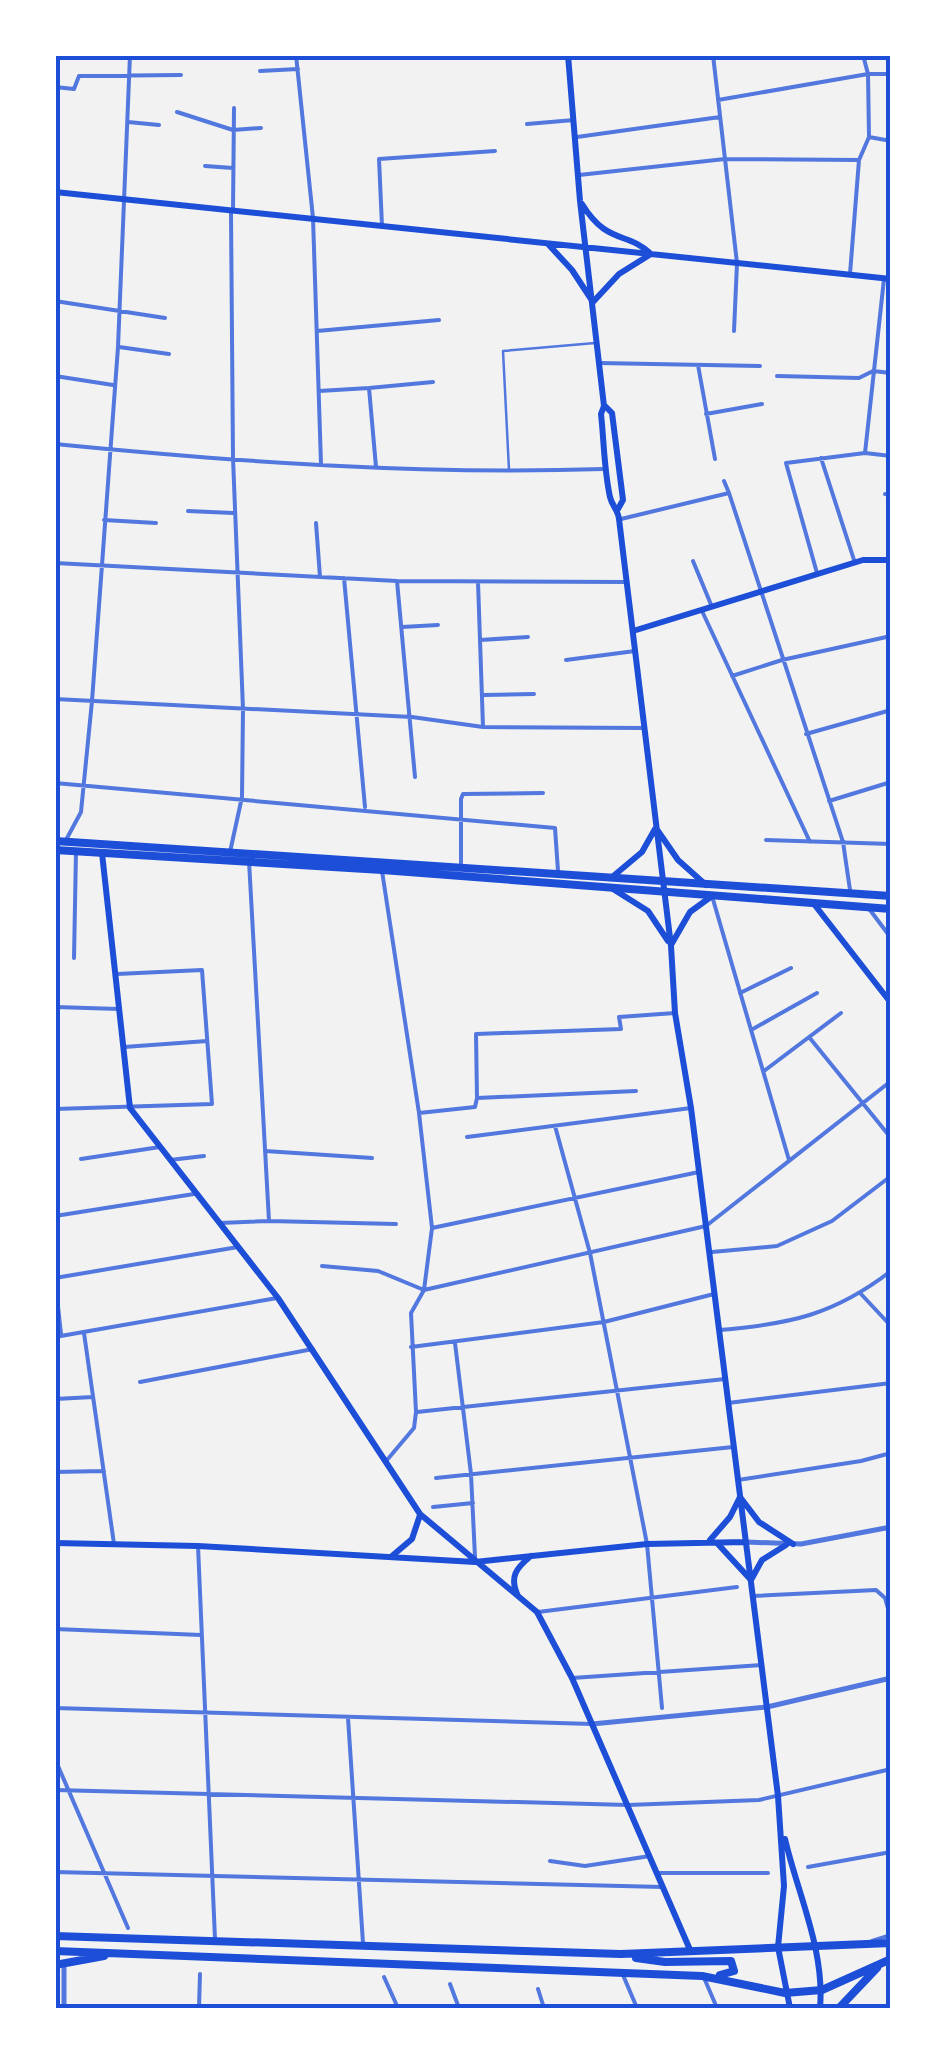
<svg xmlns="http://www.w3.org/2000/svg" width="946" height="2063" viewBox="0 0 946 2063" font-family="Quicksand,sans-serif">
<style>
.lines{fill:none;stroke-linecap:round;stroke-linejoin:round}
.service{stroke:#5277de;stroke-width:2.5}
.minor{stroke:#5277de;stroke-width:4}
.tertiary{stroke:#5277de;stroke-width:5}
.secondary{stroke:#1d4ed8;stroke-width:6}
.primary{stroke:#1d4ed8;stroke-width:8}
.neatline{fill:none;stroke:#1d4ed8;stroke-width:4}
</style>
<rect width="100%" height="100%" fill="#f2f2f2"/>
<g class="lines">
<!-- service -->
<path class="service" d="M509,470L503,351L595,343"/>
<!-- minor -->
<path class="minor" d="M296,55L313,218L321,464
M388,55V58L467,55
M713,55L737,263L734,331
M260,71L298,69
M55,87L74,89L79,76L181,75
M718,100L868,74H891
M177,112L233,130L261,128
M128,122L159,125
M527,124L574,120
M577,137L720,117
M869,137L891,141
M205,166L233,168
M579,175L725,159L859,160
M233,210L234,108
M382,226L379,159L495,151
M850,274L859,160L869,137L868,74L863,55
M55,301L165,318
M317,331L439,320
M119,347L169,354
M599,363L760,366
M698,365L715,459
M55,376L113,385
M777,376L859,378L873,371L891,373
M369,388L433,382
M319,391L369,388L376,467
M706,414L762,404
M55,444C237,462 421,475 604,469
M865,453L884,279
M821,458L855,563
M729,493L843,842L850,890
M885,494L891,495
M188,511L233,513
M621,519L729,493L724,481
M104,520L156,523
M316,523L320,577
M693,561L712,607
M55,563L397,581L626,582
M817,573L786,463L865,453L891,456
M344,578L365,807
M397,581L415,777
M478,582L483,727
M702,611L810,842
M402,627L438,625
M480,640L528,637
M566,660L635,651
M732,676L782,660L891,636
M484,695L534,694
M55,699L412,717L483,727L644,728
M806,734L891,710
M55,783L555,828L558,871
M829,801L891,782
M66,840L81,812L92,701L118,347L130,55
M766,840L891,844
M230,852L242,797L243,709L233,458L231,213
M461,868V799L463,794L543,793
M382,871L419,1113L432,1228L424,1290L411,1313L416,1412L414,1428L387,1460
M712,896L789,1160
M870,910L891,938
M74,958L76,851
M740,993L791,968
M55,1007L119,1009
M751,1030L817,993
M809,1037L891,1138
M124,1047L207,1041
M764,1071L841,1013
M477,1098L636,1091
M55,1109L212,1104L202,970L117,974
M419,1113L475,1107L477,1098L476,1034L621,1029L619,1017L675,1013
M555,1126L590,1253L647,1544L662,1708
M467,1137L691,1108
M265,1151L372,1158
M81,1159L160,1147
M170,1160L204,1156
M55,1216L194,1194
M269,1221L396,1224
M220,1223L269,1221L249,861
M432,1228L699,1172
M712,1252L777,1246L832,1221L891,1176
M322,1266L378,1271L424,1290L706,1226L891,1081
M55,1278L238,1247
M55,1279L61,1334
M861,1294L890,1325
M720,1330C790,1324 834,1315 891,1271
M84,1333L114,1544
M55,1337L277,1298
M455,1343L471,1474L475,1557
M411,1347L604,1322L714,1294
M140,1382L313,1349
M55,1399L93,1397
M728,1403L891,1383
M417,1412L725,1379
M55,1472L104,1471
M436,1478L733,1447
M738,1480L861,1461L891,1453
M433,1507L473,1503
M198,1546L215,1939
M753,1596L876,1590L885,1598
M885,1598L891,1619
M538,1612L737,1587
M55,1629L201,1635
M572,1678L762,1665
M55,1708L592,1724
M348,1718L363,1943
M55,1759L128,1928
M55,1790L628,1805L759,1800L891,1769
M550,1861L585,1866L650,1856
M808,1867L891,1852
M55,1872L663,1887
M658,1873H768
M872,1941L891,1935
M623,1975L637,2008
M384,1977L398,2008
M705,1980L717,2008
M450,1984L459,2008
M538,1989L544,2008
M199,2008L200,1974"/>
<!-- tertiary -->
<path class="tertiary" d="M746,1542L801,1544L891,1527
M592,1724L767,1707L891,1678
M64,2008V1965"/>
<!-- secondary -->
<path class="secondary" d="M568,55L580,201L604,406L601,414C604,441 604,470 610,497C612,506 618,510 619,519L671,946L675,1013L691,1108L778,1796L784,1886L778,1947L790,2008
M55,192L891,279
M548,244L572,270L593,302L619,274L651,254C627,231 607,245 582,204
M605,406L612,413L623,500L618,509
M633,631L863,560H891
M658,831L678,860L706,885
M102,853L130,1108L278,1298L420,1514L537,1612L572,1678L691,1952
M611,878L642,852L655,829
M613,889L648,911L668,941
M814,904L891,1003
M671,945L690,912L712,896
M710,1540L730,1517L740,1497L759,1522L793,1544
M55,1543L198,1546L475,1562L647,1544L745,1542
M717,1543L751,1580L762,1560L786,1545
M392,1556L412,1539L420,1515
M518,1596C509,1577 516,1568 531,1556
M785,1839C798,1895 825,1950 820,2008"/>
<!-- primary -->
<path class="primary" d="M55,841L891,896
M55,850L382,870L891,909
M55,1936L621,1954L891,1943
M55,1951L702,1976L785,1993L822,1990L891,1959
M636,1958L665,1962L731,1961L734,1971L720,1975
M55,1965L104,1956
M839,2008L877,1968"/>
</g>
<!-- border -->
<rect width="946" height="2063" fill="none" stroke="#ffffff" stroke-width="115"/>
<rect x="58" y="58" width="830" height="1948" class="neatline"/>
</svg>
